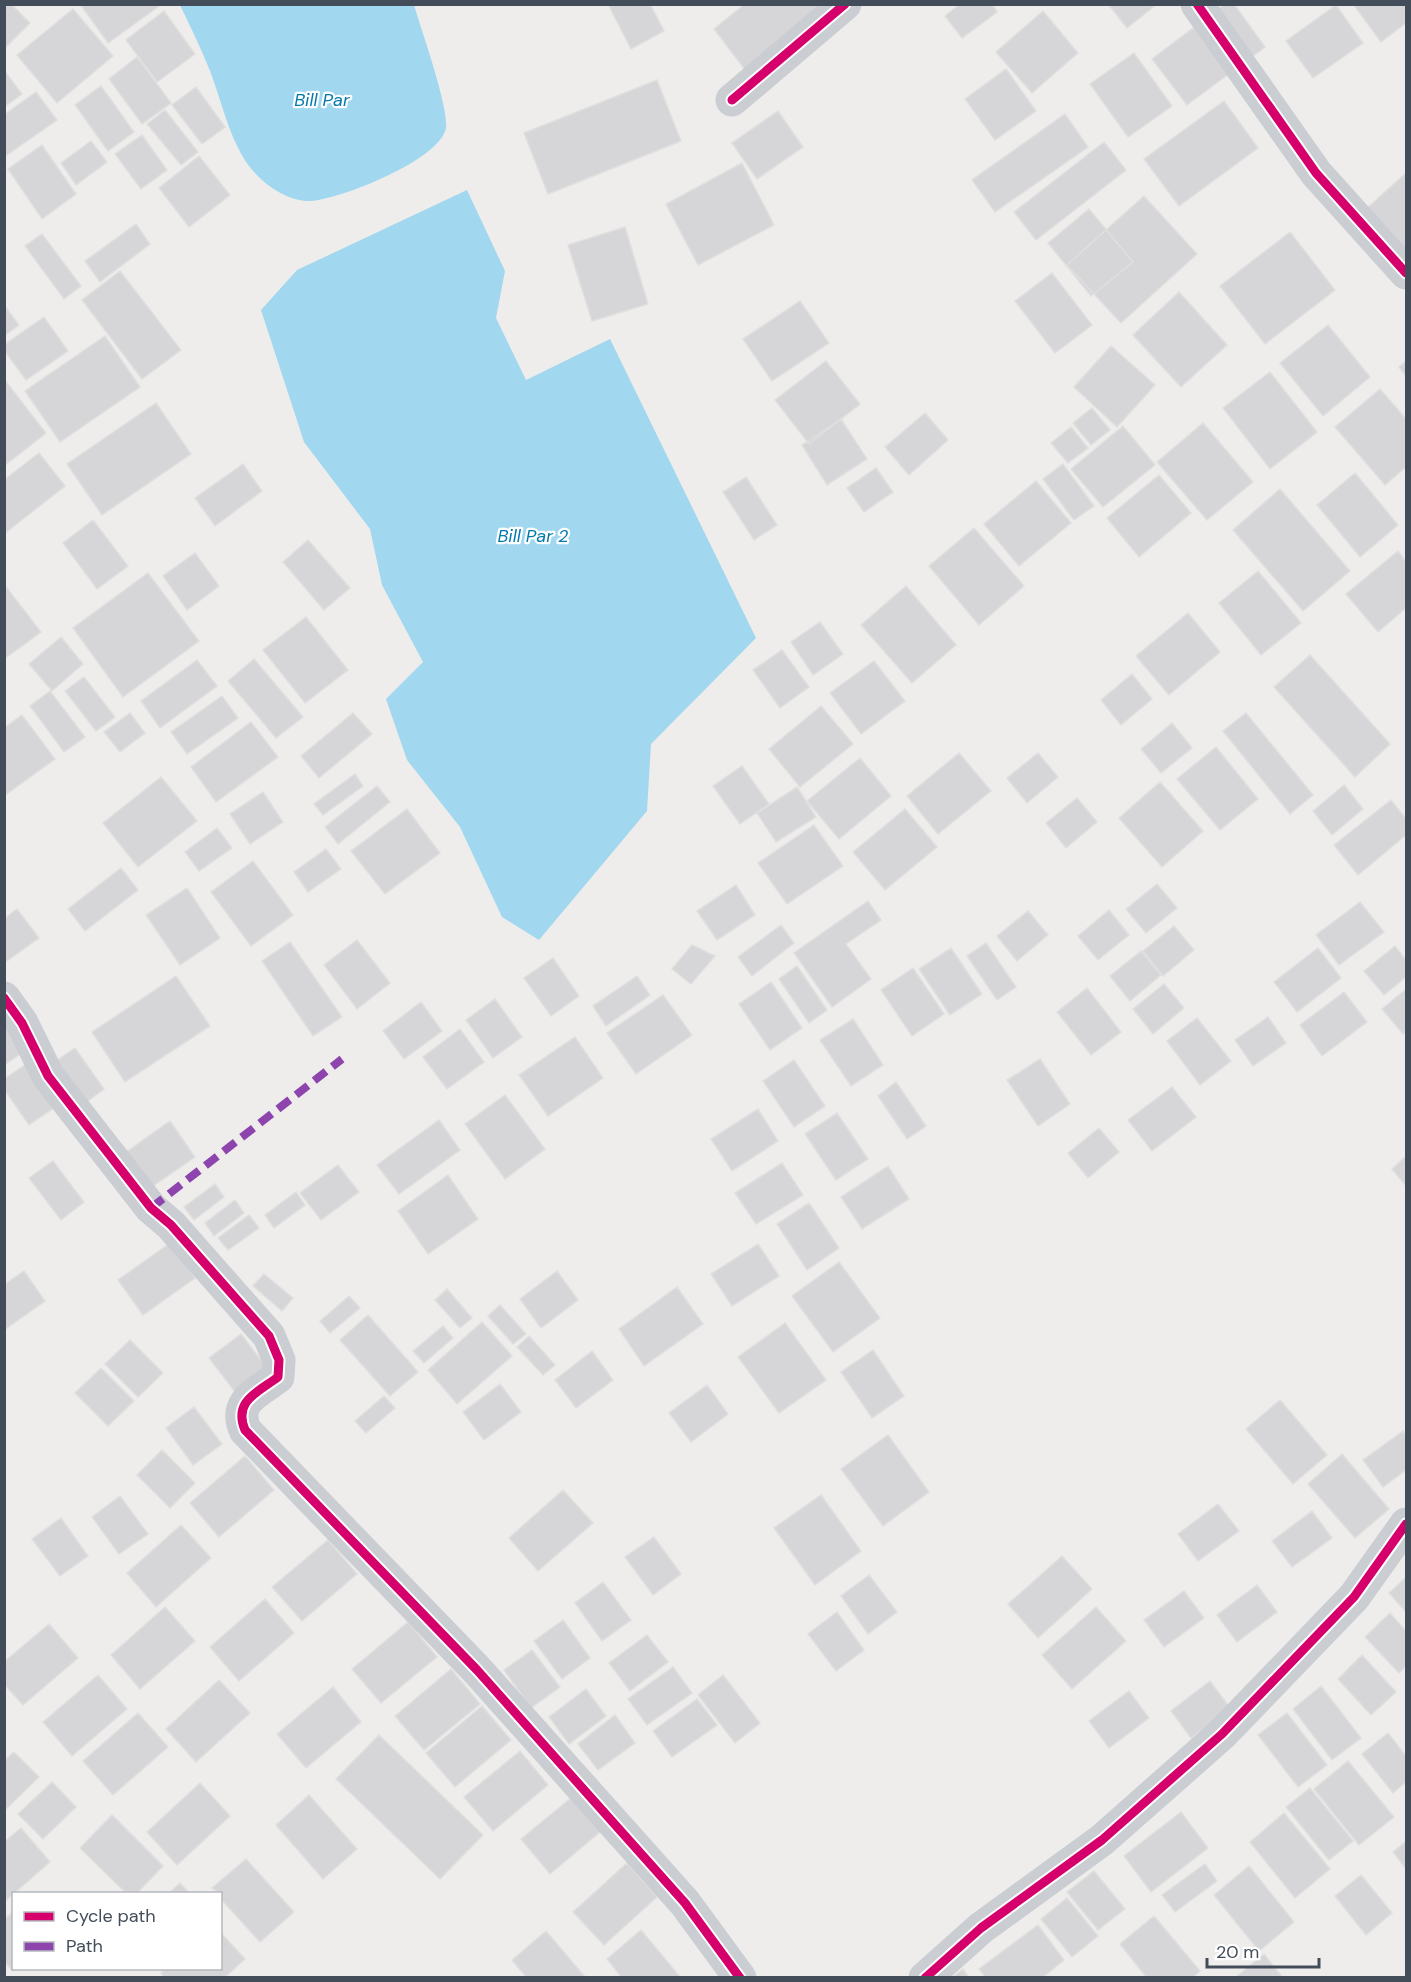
<svg xmlns="http://www.w3.org/2000/svg" width="1411" height="1982" viewBox="0 0 1411 1982" font-family="'DM Sans',sans-serif">
<style>
.water{fill:#a1d7ef}
.building{fill:#d6d6d8;stroke:#dfdfdf;stroke-width:1.5}
.lines{fill:none;stroke-linecap:round;stroke-linejoin:round}
.minor{stroke:#cacdd1;stroke-width:33}
.quiet{stroke:#8e44ad;stroke-width:8;stroke-dasharray:15 8;stroke-linecap:butt}
.cycleway-casing{stroke:#fff;stroke-width:13}
.cycleway{stroke:#d6006c;stroke-width:9}
.labels{text-anchor:middle;stroke-width:4.5;stroke-linejoin:round;paint-order:stroke}
.water-label{font-size:18px;font-style:italic;fill:#0479ac;stroke:#fff}
</style>
<rect width="100%" height="100%" fill="#eeedec"/>
<!-- water -->
<path class="water" d="M180,5H414C421,29 449,107 446,128C440,160 341,199 311,201C294,202 274,191 262,180C232,154 224,107 210,71C201,48 190,26 180,5Z
M467,190L505,271L496,318L526,380L610,339L756,638L651,744L647,811L539,940L502,917L460,827L407,760L386,699L423,662L382,585L370,529L304,442L261,310L297,270Z"/>
<!-- building -->
<path class="building" d="M4,4H11L30,23L4,49Z
M80,4H162L108,43Z
M608,4H650L664,31L631,49Z
M745,4H822L749,75L714,29Z
M960,4H992L997,12L962,38L945,16Z
M1108,4H1157L1127,28Z
M1225,4H1234L1265,47L1187,105L1152,59Z
M1353,4H1406V23L1381,42Z
M1336,5L1363,43L1313,78L1286,41Z
M73,9L113,56L57,103L17,55Z
M164,11L195,54L157,82L126,40Z
M1043,11L1078,53L1032,93L996,52Z
M1134,53L1172,106L1128,137L1090,84Z
M137,57L171,103L142,124L109,79Z
M1006,69L1036,111L995,140L965,99Z
M4,70L22,94L4,107Z
M657,80L681,141L548,194L524,133Z
M101,86L134,132L108,151L75,105Z
M196,87L225,127L202,144L172,105Z
M36,92L57,120L4,157V115Z
M1224,101L1258,148L1179,206L1144,159Z
M165,110L198,152L181,165L147,124Z
M778,111L803,147L757,179L732,143Z
M1065,114L1088,147L995,212L972,180Z
M142,135L167,170L141,189L115,154Z
M91,141L107,162L76,185L61,163Z
M1104,142L1126,170L1036,240L1014,212Z
M42,145L76,194L42,219L8,169Z
M199,156L230,195L189,227L159,188Z
M742,163L774,225L698,265L666,204Z
M1406,173V252L1365,210Z
M1144,196L1197,254L1121,323L1067,265Z
M1089,209L1133,262L1091,296L1048,243Z
M136,224L150,244L100,282L85,261Z
M625,227L648,304L592,321L568,245Z
M1290,232L1335,290L1265,344L1220,286Z
M42,234L81,286L64,299L25,246Z
M120,271L181,350L142,379L82,300Z
M1052,273L1092,325L1055,353L1015,301Z
M1179,292L1227,345L1181,387L1133,335Z
M800,301L829,343L772,381L743,339Z
M4,305L19,325L4,336Z
M44,317L68,351L26,380L4,350V345Z
M1328,325L1370,377L1323,416L1280,363Z
M105,336L140,387L60,442L25,391Z
M1111,346L1155,385L1117,427L1074,387Z
M826,361L860,404L809,444L775,400Z
M1406,361V376L1399,367Z
M1270,372L1317,432L1270,469L1223,408Z
M4,379L46,433L4,466Z
M1380,389L1406,419V467L1385,485L1335,427Z
M156,403L191,454L102,515L67,464Z
M1092,408L1110,430L1091,445L1073,423Z
M925,413L948,440L909,475L885,447Z
M841,419L867,459L827,485L802,445Z
M1203,423L1253,482L1207,520L1157,462Z
M1123,426L1155,465L1103,507L1071,469Z
M1071,427L1088,448L1068,463L1051,443Z
M39,453L65,486L4,534V480Z
M243,464L262,491L215,526L195,498Z
M1063,464L1094,506L1074,520L1043,479Z
M876,468L893,492L864,512L847,488Z
M1355,473L1398,525L1360,557L1317,505Z
M1159,475L1191,513L1139,557L1107,518Z
M746,477L777,525L754,540L723,492Z
M1036,481L1071,523L1019,566L984,524Z
M1280,489L1350,571L1303,611L1233,530Z
M93,520L128,566L97,589L63,543Z
M974,528L1024,586L979,625L929,566Z
M308,540L350,588L324,610L283,562Z
M1398,551L1406,562V608L1378,632L1346,594Z
M195,553L219,586L187,610L163,576Z
M1258,571L1301,623L1261,655L1219,603Z
M148,573L199,641L123,697L73,628Z
M4,584L41,632L4,659Z
M906,586L956,645L912,683L861,625Z
M1188,613L1220,652L1169,695L1136,656Z
M306,617L348,670L305,703L263,650Z
M820,622L843,654L813,675L791,642Z
M61,637L83,664L52,691L29,664Z
M782,650L809,687L780,708L753,670Z
M1310,655L1390,744L1355,777L1274,687Z
M254,659L303,717L276,738L228,681Z
M197,660L217,686L160,728L141,701Z
M874,661L905,701L861,734L830,693Z
M1132,674L1152,699L1121,725L1101,700Z
M84,677L115,717L96,731L65,691Z
M50,691L85,737L64,752L30,706Z
M222,696L238,718L187,754L171,732Z
M821,706L853,744L800,787L769,749Z
M130,713L145,733L120,752L104,732Z
M353,713L372,734L319,778L301,756Z
M1246,713L1313,795L1290,814L1223,731Z
M22,715L55,759L4,796V728Z
M251,722L278,757L216,802L191,767Z
M1172,723L1192,748L1161,773L1141,749Z
M1216,747L1258,799L1220,830L1177,779Z
M959,753L991,791L938,834L907,796Z
M1038,753L1058,777L1027,803L1007,778Z
M860,758L891,796L839,839L807,801Z
M742,766L769,804L740,824L713,786Z
M355,774L363,786L323,815L314,804Z
M161,777L197,821L138,867L103,823Z
M1160,782L1203,831L1162,867L1119,818Z
M1344,785L1363,809L1332,835L1313,811Z
M377,786L390,802L338,844L325,827Z
M797,787L816,817L776,842L757,813Z
M263,792L283,822L250,844L230,814Z
M1077,798L1097,822L1066,848L1046,823Z
M1391,800L1406,819V835L1358,875L1334,845Z
M407,809L440,853L385,894L351,851Z
M905,809L937,847L885,890L853,852Z
M814,825L843,866L787,904L758,863Z
M217,828L232,848L199,871L185,852Z
M326,849L341,869L308,892L294,872Z
M253,861L293,915L251,946L211,892Z
M121,868L138,890L85,931L68,909Z
M1157,884L1177,908L1146,933L1126,909Z
M736,885L755,915L717,940L697,911Z
M187,888L220,938L180,965L146,915Z
M868,901L881,920L846,944L871,979L832,1007L794,953Z
M1360,902L1384,932L1339,965L1316,935Z
M17,909L39,938L4,963V919Z
M1109,910L1129,935L1098,960L1078,936Z
M1028,911L1048,935L1017,961L997,936Z
M781,925L794,943L752,976L738,957Z
M1174,926L1194,950L1163,976L1143,951Z
M357,940L390,983L357,1009L324,965Z
M290,942L342,1017L313,1036L262,961Z
M986,943L1016,987L997,1000L967,956Z
M692,945L715,956L691,984L672,969Z
M1395,946L1406,960V977L1384,995L1364,971Z
M951,948L982,994L950,1015L919,969Z
M1318,948L1341,978L1297,1012L1274,982Z
M1141,951L1161,975L1130,1001L1110,976Z
M553,958L579,996L551,1016L524,978Z
M797,966L827,1010L809,1023L779,979Z
M913,968L944,1014L912,1036L881,990Z
M176,976L210,1026L125,1082L92,1032Z
M637,976L650,995L606,1026L593,1006Z
M771,982L802,1028L770,1050L739,1004Z
M1164,984L1184,1008L1153,1034L1133,1009Z
M1087,988L1121,1032L1091,1055L1057,1012Z
M1406,989V1030L1403,1034L1382,1009Z
M1344,992L1367,1022L1322,1056L1300,1025Z
M663,995L692,1035L636,1074L607,1033Z
M495,999L522,1037L493,1058L466,1020Z
M421,1002L442,1031L404,1059L383,1031Z
M1268,1017L1286,1043L1253,1066L1235,1040Z
M4,1018L26,1050L4,1065Z
M1197,1018L1231,1061L1200,1085L1167,1041Z
M853,1019L883,1065L851,1086L820,1040Z
M460,1029L484,1062L447,1089L423,1057Z
M575,1037L603,1078L548,1116L519,1075Z
M75,1048L104,1089L80,1107L50,1065Z
M1040,1059L1070,1104L1038,1126L1007,1080Z
M794,1060L825,1106L794,1127L763,1081Z
M25,1065L55,1107L29,1125L4,1089V1079Z
M896,1082L926,1126L907,1139L878,1096Z
M1172,1087L1196,1117L1152,1151L1128,1120Z
M505,1095L545,1149L505,1179L465,1124Z
M758,1109L778,1141L732,1171L711,1139Z
M837,1113L868,1159L836,1180L805,1134Z
M439,1120L460,1150L399,1194L377,1165Z
M170,1121L195,1157L143,1193L118,1158Z
M1099,1128L1119,1152L1088,1178L1068,1153Z
M1406,1156V1186L1392,1169Z
M53,1161L84,1202L61,1220L29,1178Z
M782,1163L803,1195L756,1224L735,1193Z
M338,1165L359,1192L321,1220L300,1193Z
M888,1166L909,1199L862,1229L841,1197Z
M448,1175L478,1219L428,1254L398,1211Z
M215,1184L224,1197L194,1220L184,1207Z
M296,1192L305,1205L274,1228L265,1215Z
M235,1200L244,1213L214,1236L205,1223Z
M809,1203L839,1248L807,1270L777,1224Z
M249,1215L259,1228L228,1250L218,1238Z
M170,1243L195,1278L143,1315L118,1280Z
M758,1244L779,1276L732,1306L711,1274Z
M839,1262L880,1318L833,1352L792,1296Z
M24,1271L45,1301L4,1330V1285Z
M557,1271L578,1300L541,1328L520,1299Z
M264,1274L293,1298L282,1311L253,1286Z
M677,1287L703,1324L644,1366L619,1329Z
M447,1289L472,1318L460,1328L435,1300Z
M349,1296L360,1308L330,1333L320,1321Z
M500,1305L526,1334L513,1344L488,1316Z
M368,1315L418,1372L390,1396L340,1340Z
M482,1322L512,1356L457,1404L428,1370Z
M785,1323L826,1380L779,1413L738,1357Z
M443,1326L453,1338L424,1363L413,1351Z
M241,1334L267,1368L235,1392L209,1358Z
M529,1336L555,1365L543,1375L517,1347Z
M130,1340L163,1373L138,1397L105,1364Z
M873,1350L904,1396L872,1418L841,1372Z
M592,1351L613,1380L576,1408L555,1380Z
M101,1368L134,1401L108,1426L75,1393Z
M500,1384L521,1412L484,1440L463,1412Z
M707,1385L728,1414L691,1442L669,1413Z
M384,1396L395,1408L366,1433L355,1421Z
M1280,1400L1327,1455L1293,1484L1246,1429Z
M194,1407L222,1444L193,1465L166,1428Z
M1403,1431L1406,1436V1470L1383,1487L1363,1460Z
M888,1435L929,1492L883,1526L841,1469Z
M162,1450L195,1483L170,1508L137,1475Z
M1342,1454L1389,1509L1355,1538L1308,1484Z
M245,1456L274,1490L219,1537L190,1503Z
M563,1490L593,1523L538,1571L509,1538Z
M821,1495L861,1551L815,1585L774,1528Z
M120,1496L148,1534L119,1554L92,1517Z
M1218,1504L1239,1531L1198,1561L1178,1534Z
M1312,1511L1332,1538L1292,1567L1272,1541Z
M61,1518L88,1556L60,1576L32,1539Z
M181,1525L211,1558L156,1607L127,1573Z
M654,1537L681,1574L653,1595L625,1557Z
M328,1540L357,1574L302,1621L272,1587Z
M1062,1556L1092,1589L1038,1638L1008,1604Z
M869,1575L897,1612L868,1634L841,1596Z
M1406,1577V1612L1389,1593Z
M603,1582L631,1620L602,1641L575,1603Z
M1257,1585L1277,1612L1237,1642L1217,1615Z
M1184,1591L1204,1618L1164,1647L1144,1620Z
M265,1599L294,1633L239,1681L210,1647Z
M165,1607L195,1641L140,1689L111,1655Z
M1096,1607L1126,1641L1072,1689L1042,1655Z
M837,1612L864,1650L836,1671L808,1634Z
M1390,1613L1406,1631V1666L1399,1673L1365,1637Z
M563,1620L590,1658L562,1679L534,1641Z
M408,1622L437,1657L381,1703L352,1669Z
M49,1624L78,1658L23,1705L4,1684V1662Z
M647,1635L668,1662L630,1691L609,1663Z
M532,1650L560,1687L531,1708L504,1670Z
M1362,1655L1396,1692L1371,1715L1338,1679Z
M673,1667L692,1693L647,1725L628,1699Z
M451,1669L480,1704L424,1750L395,1716Z
M98,1675L127,1709L72,1756L43,1722Z
M723,1675L760,1723L735,1743L698,1695Z
M219,1680L250,1713L196,1762L166,1729Z
M1210,1681L1231,1709L1191,1738L1171,1711Z
M1321,1686L1361,1738L1332,1760L1293,1709Z
M333,1687L361,1722L306,1768L277,1734Z
M586,1689L606,1716L569,1744L549,1717Z
M1129,1691L1149,1718L1109,1748L1089,1721Z
M697,1699L717,1725L672,1757L653,1731Z
M482,1706L511,1740L455,1787L426,1753Z
M138,1713L168,1747L113,1795L83,1761Z
M1287,1713L1327,1765L1298,1787L1258,1735Z
M615,1715L635,1743L598,1770L578,1744Z
M1388,1733L1406,1756V1782L1393,1793L1362,1754Z
M379,1735L483,1835L440,1879L336,1779Z
M520,1751L548,1785L493,1831L464,1797Z
M14,1752L39,1777L5,1810L4,1761Z
M1348,1761L1394,1817L1359,1845L1314,1789Z
M52,1782L76,1807L43,1839L18,1814Z
M200,1783L230,1816L177,1865L147,1832Z
M1310,1788L1353,1841L1329,1860L1286,1807Z
M577,1793L606,1827L550,1874L521,1839Z
M309,1795L357,1849L323,1879L276,1825Z
M1181,1812L1208,1848L1151,1892L1124,1856Z
M1284,1813L1330,1869L1295,1898L1250,1842Z
M112,1815L163,1866L136,1894H127L80,1848Z
M21,1828L50,1862L4,1902V1842Z
M1406,1841V1869L1393,1852Z
M246,1859L294,1912L260,1942L220,1898V1894L212,1888Z
M627,1863L657,1897L604,1945L573,1912Z
M1205,1864L1217,1881L1175,1912L1162,1895Z
M1249,1866L1294,1922L1259,1951L1214,1895Z
M1094,1871L1125,1909L1098,1930L1067,1892Z
M1361,1875L1392,1913L1366,1935L1335,1896Z
M180,1883L190,1894H168Z
M1067,1898L1098,1936L1072,1957L1041,1919Z
M14,1912V1968H17L13,1971L4,1961V1919Z
M1154,1916L1200,1971L1192,1978H1147L1120,1944Z
M1038,1925L1064,1960L1042,1978H986L979,1969Z
M641,1930L681,1978H622L607,1959Z
M546,1931L586,1978H527L512,1960Z
M220,1932L245,1959L224,1978H164L161,1973L167,1968H220Z
M1264,1954L1283,1978H1235Z
M963,1969L969,1978H952Z"/>
<g class="lines">
<!-- minor -->
<path class="minor" d="M1197,4L1316,173L1406,273
M732,100L845,4
M4,998L22,1023L48,1076L151,1208L171,1225L269,1336L279,1360L278,1377C257,1393 233,1401 245,1430L477,1670L685,1903L740,1978
M925,1978L981,1928L1102,1840L1222,1734L1354,1597L1406,1524"/>
<!-- quiet -->
<path class="quiet" d="M151,1208L342,1059"/>
<defs>
<path id="cycleway" d="M1197,4L1316,173L1406,273
M732,100L845,4
M4,998L22,1023L48,1076L151,1208L171,1225L269,1336L279,1360L278,1377C257,1393 233,1401 245,1430L477,1670L685,1903L740,1978
M925,1978L981,1928L1102,1840L1222,1734L1354,1597L1406,1524"/>
</defs>
<!-- cycleway casing -->
<use href="#cycleway" class="cycleway-casing"/>
<!-- cycleway -->
<use href="#cycleway" class="cycleway"/>
</g>
<g class="labels">
<!-- water labels -->
<g class="water-label">
<text x="322" y="106">Bill Par</text>
<text x="533" y="542">Bill Par 2</text>
</g>
</g>
<!-- border -->
<rect width="1411" height="1982" fill="none" stroke="#434d5a" stroke-width="12"/>
<!-- legend -->
<rect x="12" y="1892" width="210" height="78" fill="#ffffff" stroke="#b4b8bd" stroke-width="1.5"/>
<rect x="24" y="1912" width="30" height="9" fill="#d6006c" stroke="#b4b8bd" stroke-width="1.5"/>
<text x="66" y="1922" font-size="18" fill="#434d5a">Cycle path</text>
<rect x="24" y="1942" width="30" height="9" fill="#8e44ad" stroke="#b4b8bd" stroke-width="1.5"/>
<text x="66" y="1952" font-size="18" fill="#434d5a">Path</text>
<!-- scale -->
<path d="M1207 1958v9h112v-9" fill="none" stroke="#434d5a" stroke-width="3"/>
<text x="1216" y="1958" font-size="18" fill="#434d5a" stroke="#ffffff" stroke-width="4.5" paint-order="stroke">20 m</text>
</svg>
